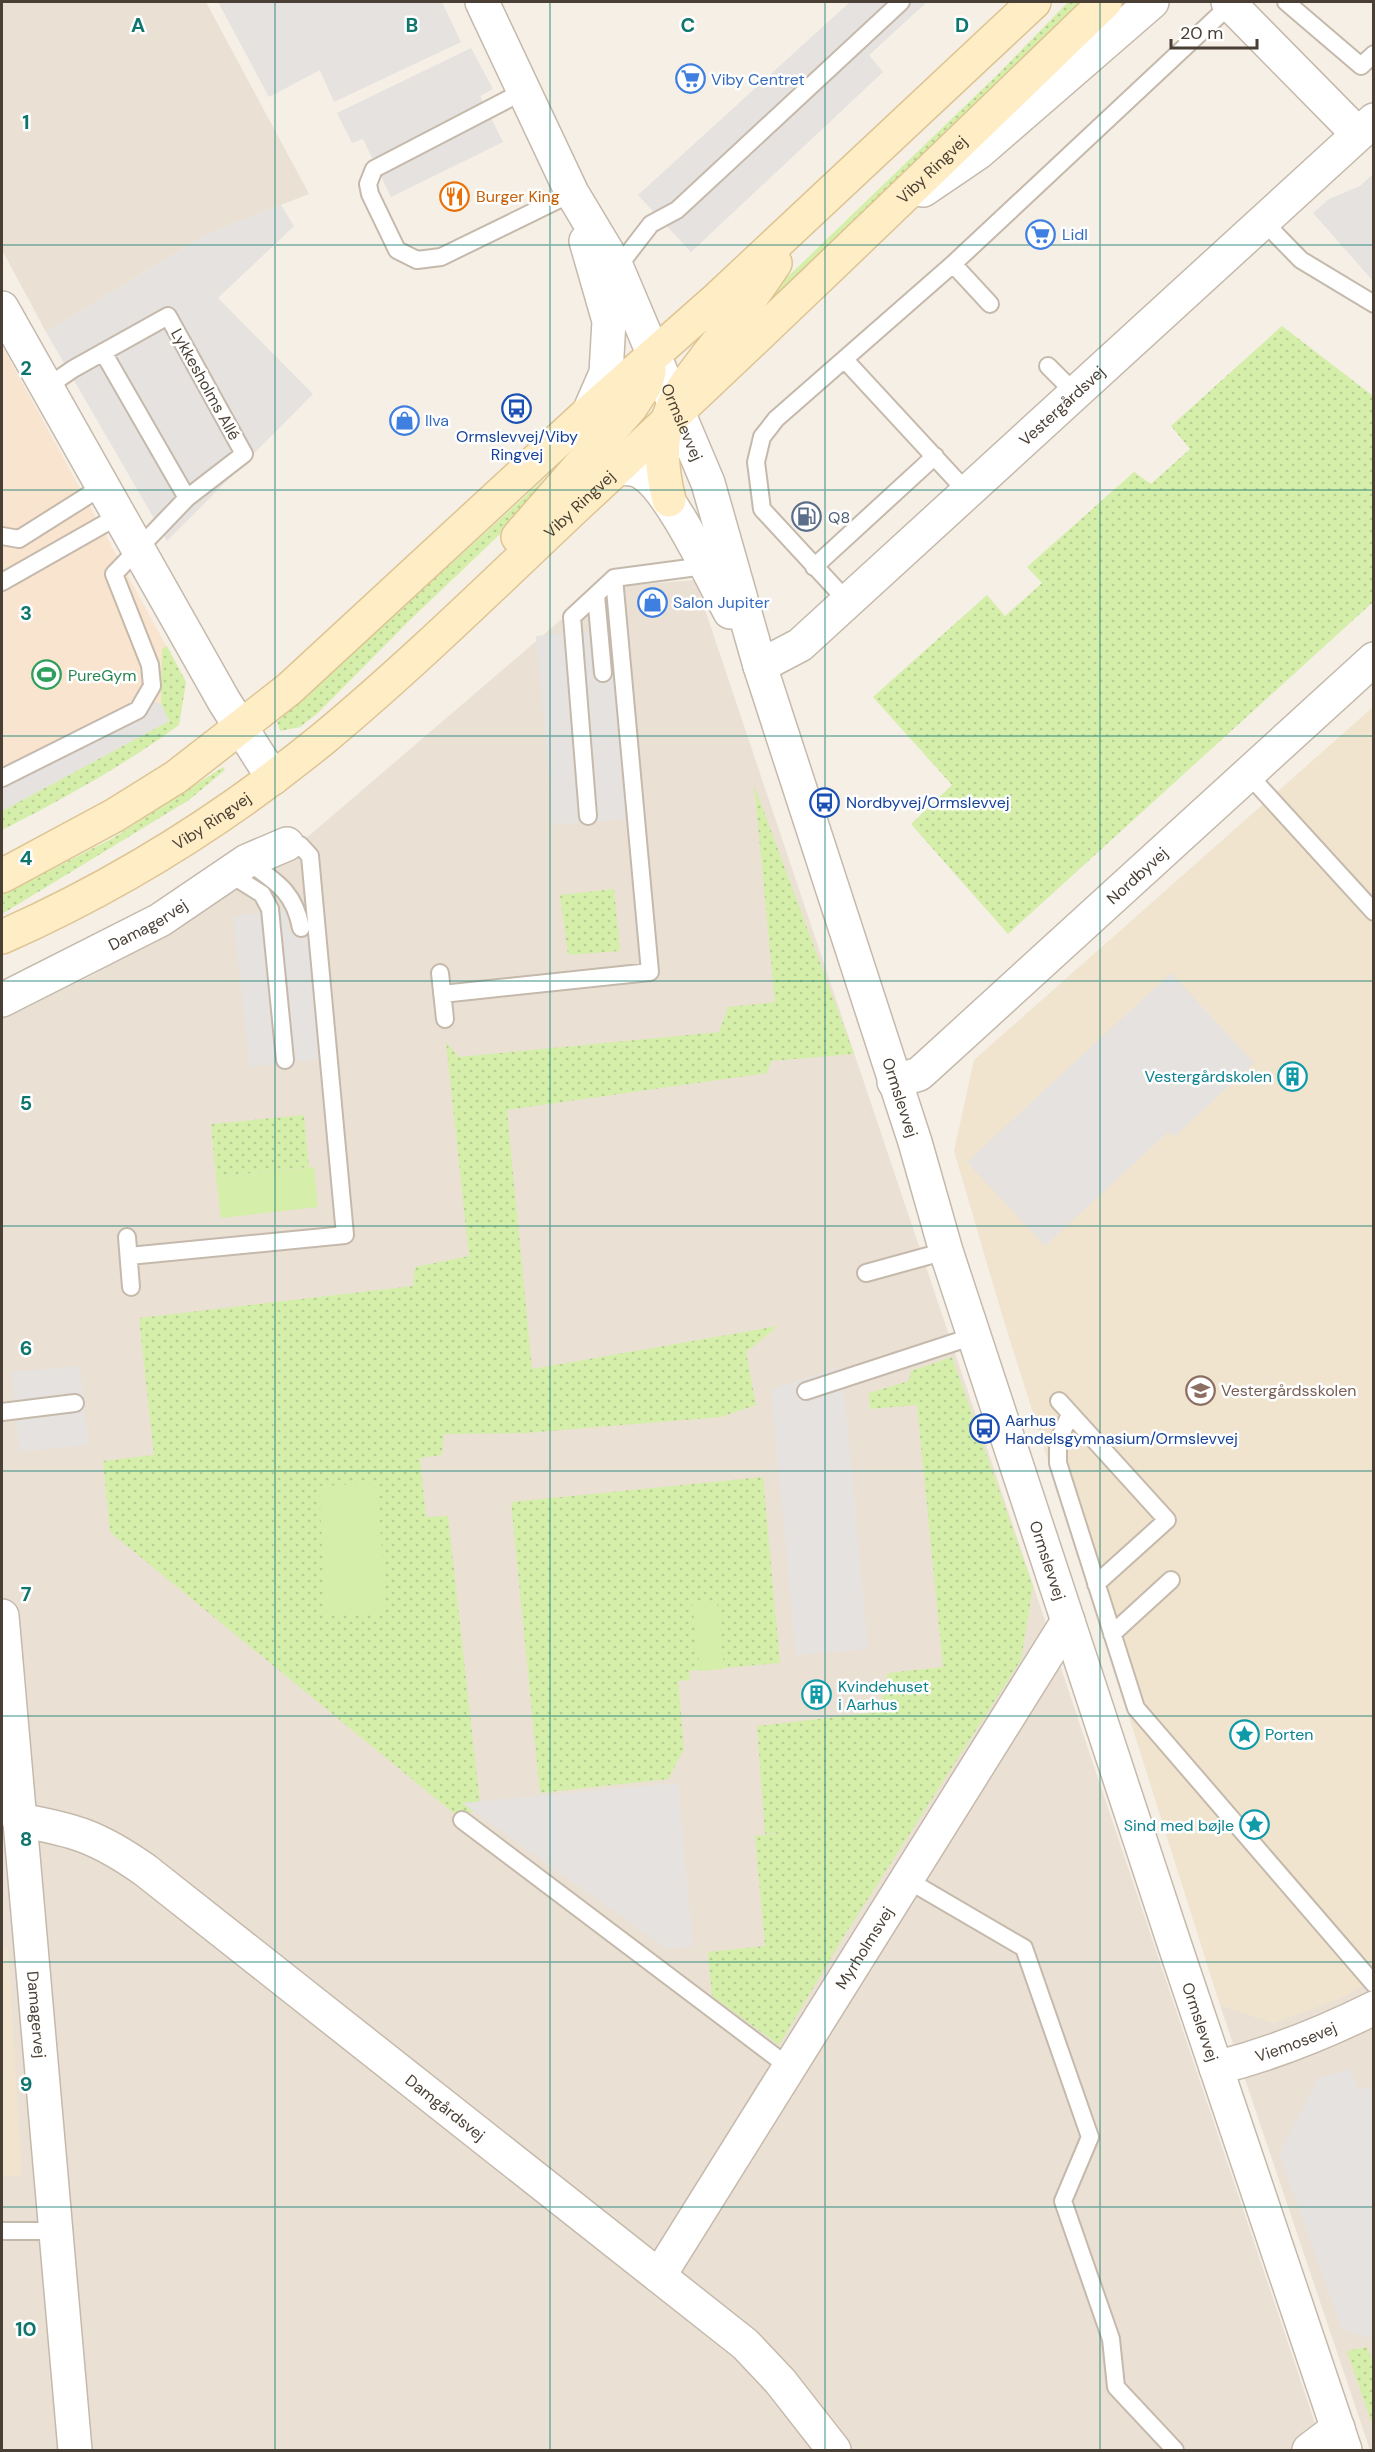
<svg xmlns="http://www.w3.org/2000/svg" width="1375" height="2452" viewBox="0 0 1375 2452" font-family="'DM Sans',sans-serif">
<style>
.residential{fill:#eae1d4}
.commercial{fill:#f9e4cf}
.education{fill:#f0e4ce}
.green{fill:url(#green-dots)}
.pitch{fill:#d5eeaa}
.parking{fill:#e5e2df}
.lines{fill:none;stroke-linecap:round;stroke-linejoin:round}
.service-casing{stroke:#c5b9ab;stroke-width:20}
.minor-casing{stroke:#c5b9ab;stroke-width:36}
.tertiary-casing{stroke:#c5b9ab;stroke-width:36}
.secondary-casing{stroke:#dec493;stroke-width:36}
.service{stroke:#fff;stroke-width:16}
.minor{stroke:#fff;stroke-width:33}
.tertiary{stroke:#fff;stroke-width:33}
.secondary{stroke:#ffedc6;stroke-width:33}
.grid{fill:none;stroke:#0f766e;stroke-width:1.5;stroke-opacity:0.55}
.labels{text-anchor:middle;stroke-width:5;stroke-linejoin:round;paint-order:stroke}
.shop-label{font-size:16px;fill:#366cbe;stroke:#fff;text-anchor:start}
.street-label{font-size:16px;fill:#493f34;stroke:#fff}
.food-label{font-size:16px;fill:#c56008;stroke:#fff;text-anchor:start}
.transit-label{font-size:16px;fill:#164399;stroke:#fff;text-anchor:start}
.service-label{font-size:16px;fill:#4e5e75;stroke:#fff;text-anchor:start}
.leisure-label{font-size:16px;fill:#27864d;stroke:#fff;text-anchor:start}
.culture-label{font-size:16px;fill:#0d838f;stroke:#fff;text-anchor:end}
.education-label{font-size:16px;fill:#785e54;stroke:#fff;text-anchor:start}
.grid-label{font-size:20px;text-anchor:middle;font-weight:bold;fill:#0f766e;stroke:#fff;stroke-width:5;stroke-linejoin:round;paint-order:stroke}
</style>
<defs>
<pattern id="green-dots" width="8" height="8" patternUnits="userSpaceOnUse" patternTransform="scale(1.5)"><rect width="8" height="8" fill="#d5eeaa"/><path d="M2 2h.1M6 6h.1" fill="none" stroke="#b8cd93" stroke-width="1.8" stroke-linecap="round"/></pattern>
</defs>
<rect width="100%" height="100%" fill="#f5efe6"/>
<!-- residential -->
<path class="residential" d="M2,2H206L309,194L207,234L46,332L2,250Z
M695,580L1324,2450H2V1016L93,975L304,840L598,588Z
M1373,1979V2450H1370L1220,2005L1274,2023Z"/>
<!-- commercial -->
<path class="commercial" d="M2,346L186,682L179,725L2,830Z"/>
<!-- education -->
<path class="education" d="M1373,707L1374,1979L1341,1998L1274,2023L1220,2005L1003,1318L954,1151L974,1060Z
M8,1948L22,2176L2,2177V1949Z"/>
<!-- green -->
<path class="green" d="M1068,2H1084L724,350L773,291L996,76Z
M1282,326L1373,396V602L1008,934L911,824L952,785L873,697L987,595L1005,616L1042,583L1027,567L1134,472L1151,484L1190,449L1171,426Z
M574,452L524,511L408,622L318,713L300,727L280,731L277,722Z
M167,646L186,682L179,725C123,766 63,799 2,830V811L169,721L161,704L162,649Z
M223,767L225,770L189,800L2,914V895L113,838Z
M754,785L854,1054L771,1061L767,1073L507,1110L532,1369L778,1326L746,1352L756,1405L721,1417L525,1433L444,1434L442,1455L420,1458L426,1517L448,1516L480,1804L462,1820L110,1532L103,1461L154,1455L139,1318L413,1286L415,1267L469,1256L446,1042L459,1057L719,1032L728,1007L775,1002Z
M614,889L620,951L568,955L560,895Z
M304,1115L309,1167L216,1177L211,1124Z
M952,1357L1033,1586L1021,1660L846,1933L779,2045L712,1996L708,1952L765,1946L755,1836L781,1833L765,1834L757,1726L878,1712L888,1673L943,1667L917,1405L870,1409L869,1393L909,1381L911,1371Z
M763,1477L780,1663L689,1671L690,1680L678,1681L684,1749L668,1779L540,1793L511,1502Z
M1367,2347L1373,2362V2427L1347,2351Z"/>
<!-- pitch -->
<path class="pitch" d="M314,1167L318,1207L221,1218L216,1177Z
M378,1483L385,1613L326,1616L319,1486Z
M717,1601L724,1669L700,1671L692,1602Z"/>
<!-- parking -->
<path class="parking" d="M218,2H442L461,42L334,102L320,70L269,97Z
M850,2H927L869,55L883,72L691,252L638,195Z
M471,48L493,89L480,96L503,142L391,197L363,139L352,143L337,113Z
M1373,174V281L1313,213L1329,199L1360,186Z
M281,205L294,226L218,298L313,394L167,541L46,332L207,234Z
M591,631L595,678L613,676L626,819L553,825L536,636Z
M142,698L161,704L169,721L2,811V770Z
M286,910L289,932L310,930L324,1058L250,1067L233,916Z
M1171,973L1254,1063L1174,1137L1168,1132L1045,1246L967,1162Z
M80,1366L88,1445L19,1452L12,1372Z
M842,1366L868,1649L796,1655L771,1389Z
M678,1783L693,1946L667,1949L462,1803Z
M1350,2069L1357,2087L1373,2089L1374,2336L1368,2338L1342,2329L1279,2153L1318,2078Z"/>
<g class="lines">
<defs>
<path id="service" d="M1286,2L1361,66L1374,54
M524,91L374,169L368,184L370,194L397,250L417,260L441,257L572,193
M1262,220L1301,260L1374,304
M953,264L990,304
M617,268L651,224L677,210L901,2
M103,352L187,498
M845,360L968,493
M1048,366L1075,393
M2,536L19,539L103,486
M814,567L935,456
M2,582L120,515
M596,595L603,673
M847,601L762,509L756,462L762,437L776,419L953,264L1231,4
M1248,774L1374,912
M2,778L138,710L152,686L150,665L114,574L187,498L244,454L168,316L73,369L47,387
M588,816L572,617L614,578L712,565
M247,861C276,882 294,891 301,928
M230,874L262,894L270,909L285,1060
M440,973L445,1019
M442,994L650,972L614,578
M127,1237L131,1287
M129,1256L345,1235L310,856L300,845L287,844
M866,1273L946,1251
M806,1391L974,1336
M1059,1401L1167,1520L1096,1584
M2,1412L75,1403
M1070,1414L1058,1442V1463L1136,1708L1374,1984
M1112,1634L1171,1580
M462,1820L789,2067
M906,1879L1024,1948L1090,2137L1063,2201L1111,2339L1116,2387L1175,2450
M2,2231H55"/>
<g id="minor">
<path d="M1228,2L1358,134"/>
<path d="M923,190L979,152L1152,2"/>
<path d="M2,308L224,701L273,778"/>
<path id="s1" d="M760,666L800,645L1374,120"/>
<path id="s2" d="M2,1000L160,920L247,861L287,844"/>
<path id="s3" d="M894,1082L919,1074L928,1066L1374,659"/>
<path id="s4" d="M2,1616L75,2450"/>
<path id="s5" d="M19,1820C75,1830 98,1837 145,1870L745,2344L780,2381L834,2450"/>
<path id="s6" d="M1216,2068C1271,2054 1322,2034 1374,2008"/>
<path id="s7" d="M659,2276L1068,1621"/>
<path d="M1309,2450L1338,2428"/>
</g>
<g id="tertiary">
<path id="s8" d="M482,2L572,193L617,268L708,483L760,666L915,1142L946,1251L1174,1943L1345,2450"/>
<path d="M586,241L609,321L606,373L589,412"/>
<path d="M617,469C627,468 636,468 644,474C671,491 713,581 730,612"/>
</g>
<g id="secondary">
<path d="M669,500C650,424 674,399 718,342C738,316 757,290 775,263"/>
<path d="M518,537L630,408L646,384L649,371"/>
<path d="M2,876L115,815L176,777L289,689L589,412L718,298L1034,2"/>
<path id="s9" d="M2,937C117,886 226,818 324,738C414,663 497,581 582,501C759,337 932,169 1105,2"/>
</g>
</defs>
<!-- service casing -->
<use href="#service" class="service-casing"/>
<!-- minor casing -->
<use href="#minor" class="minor-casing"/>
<!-- tertiary casing -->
<use href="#tertiary" class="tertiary-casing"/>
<!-- secondary casing -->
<use href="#secondary" class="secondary-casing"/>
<!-- service -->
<use href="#service" class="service"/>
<!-- minor -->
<use href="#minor" class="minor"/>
<!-- tertiary -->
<use href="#tertiary" class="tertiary"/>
<!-- secondary -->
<use href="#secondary" class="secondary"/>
</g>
<!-- grid -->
<path class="grid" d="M275,2V2450M550,2V2450M825,2V2450M1100,2V2450M2,245H1374M2,490H1374M2,736H1374M2,981H1374M2,1226H1374M2,1471H1374M2,1716H1374M2,1962H1374M2,2207H1374"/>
<!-- icons -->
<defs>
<symbol id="supermarket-ring" viewBox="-11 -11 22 22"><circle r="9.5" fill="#fff" stroke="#3f7fe0" stroke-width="1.5"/><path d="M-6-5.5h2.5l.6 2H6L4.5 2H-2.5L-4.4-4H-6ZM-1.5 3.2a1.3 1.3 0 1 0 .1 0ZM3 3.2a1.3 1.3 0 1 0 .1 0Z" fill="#3f7fe0"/></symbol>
<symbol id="restaurant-ring" viewBox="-11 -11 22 22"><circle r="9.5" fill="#fff" stroke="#e8710a" stroke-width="1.5"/><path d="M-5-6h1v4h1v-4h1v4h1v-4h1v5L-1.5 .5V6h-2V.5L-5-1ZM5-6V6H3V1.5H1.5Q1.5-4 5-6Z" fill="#e8710a"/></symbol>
<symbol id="bus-ring" viewBox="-11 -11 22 22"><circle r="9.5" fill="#fff" stroke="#1a4fb4" stroke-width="1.5"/><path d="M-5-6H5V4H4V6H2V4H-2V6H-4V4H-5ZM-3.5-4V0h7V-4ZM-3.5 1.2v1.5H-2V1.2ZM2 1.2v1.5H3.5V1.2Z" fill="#1a4fb4"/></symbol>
<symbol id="shop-ring" viewBox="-11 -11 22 22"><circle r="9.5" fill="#fff" stroke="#3f7fe0" stroke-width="1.5"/><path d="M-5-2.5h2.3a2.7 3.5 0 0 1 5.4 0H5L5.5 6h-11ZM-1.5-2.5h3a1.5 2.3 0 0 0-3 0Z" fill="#3f7fe0"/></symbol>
<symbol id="fuel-ring" viewBox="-11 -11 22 22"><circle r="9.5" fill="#fff" stroke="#5c6f8a" stroke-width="1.5"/><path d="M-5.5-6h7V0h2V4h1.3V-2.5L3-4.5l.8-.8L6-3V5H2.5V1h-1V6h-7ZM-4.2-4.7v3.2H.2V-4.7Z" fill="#5c6f8a"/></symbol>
<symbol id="stadium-ring" viewBox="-11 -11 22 22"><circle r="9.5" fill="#fff" stroke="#2e9e5b" stroke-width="1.5"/><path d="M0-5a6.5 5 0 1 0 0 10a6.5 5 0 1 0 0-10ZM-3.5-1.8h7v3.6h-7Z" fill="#2e9e5b"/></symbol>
<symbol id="building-ring" viewBox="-11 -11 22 22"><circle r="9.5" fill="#fff" stroke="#0f9aa8" stroke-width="1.5"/><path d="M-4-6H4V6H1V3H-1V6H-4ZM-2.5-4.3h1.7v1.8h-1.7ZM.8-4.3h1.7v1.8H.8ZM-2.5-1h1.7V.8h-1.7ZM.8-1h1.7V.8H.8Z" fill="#0f9aa8"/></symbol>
<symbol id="school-ring" viewBox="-11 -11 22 22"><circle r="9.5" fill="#fff" stroke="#8d6e63" stroke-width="1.5"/><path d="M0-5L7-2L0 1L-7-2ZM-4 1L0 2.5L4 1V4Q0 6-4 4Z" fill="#8d6e63"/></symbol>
<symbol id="sight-ring" viewBox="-11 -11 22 22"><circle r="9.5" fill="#fff" stroke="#0f9aa8" stroke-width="1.5"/><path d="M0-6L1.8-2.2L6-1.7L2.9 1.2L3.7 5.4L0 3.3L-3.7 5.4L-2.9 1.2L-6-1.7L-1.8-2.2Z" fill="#0f9aa8"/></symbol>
</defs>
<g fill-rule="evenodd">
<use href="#supermarket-ring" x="674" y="62" width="33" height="33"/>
<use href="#restaurant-ring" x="438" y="180" width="33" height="33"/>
<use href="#supermarket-ring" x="1024" y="218" width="33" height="33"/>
<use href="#bus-ring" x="500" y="392" width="33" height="33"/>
<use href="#shop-ring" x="388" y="404" width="33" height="33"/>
<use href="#fuel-ring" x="790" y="500" width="33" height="33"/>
<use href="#shop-ring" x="636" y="586" width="33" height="33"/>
<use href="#stadium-ring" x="30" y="658" width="33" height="33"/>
<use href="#bus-ring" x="808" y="786" width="33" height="33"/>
<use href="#building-ring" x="1276" y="1060" width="33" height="33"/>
<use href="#school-ring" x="1184" y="1374" width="33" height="33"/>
<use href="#bus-ring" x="968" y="1412" width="33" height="33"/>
<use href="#building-ring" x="800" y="1678" width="33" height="33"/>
<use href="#sight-ring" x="1228" y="1718" width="33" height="33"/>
<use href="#sight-ring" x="1238" y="1808" width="33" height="33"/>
</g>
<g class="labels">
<!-- shop labels -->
<g class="shop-label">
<text x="711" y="85">Viby Centret</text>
<text x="1062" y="240">Lidl</text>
<text x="425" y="426">Ilva</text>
<text x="673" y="608">Salon Jupiter</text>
</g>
<!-- street labels -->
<g class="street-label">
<text dy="6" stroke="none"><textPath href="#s9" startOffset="1212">Viby Ringvej</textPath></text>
<text transform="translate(206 384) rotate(61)" y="6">Lykkesholms Allé</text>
<text dy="6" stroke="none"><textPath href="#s1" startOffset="400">Vestergårdsvej</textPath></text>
<text dy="6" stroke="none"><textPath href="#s8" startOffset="466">Ormslevvej</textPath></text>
<text dy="6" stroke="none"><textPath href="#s9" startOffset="726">Viby Ringvej</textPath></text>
<text dy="6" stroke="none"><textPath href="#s9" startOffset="240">Viby Ringvej</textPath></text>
<text dy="6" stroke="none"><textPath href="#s3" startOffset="321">Nordbyvej</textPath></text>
<text dy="6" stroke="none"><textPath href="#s2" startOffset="164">Damagervej</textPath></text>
<text dy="6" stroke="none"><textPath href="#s8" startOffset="1176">Ormslevvej</textPath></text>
<text dy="6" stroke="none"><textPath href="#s8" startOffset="1662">Ormslevvej</textPath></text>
<text dy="6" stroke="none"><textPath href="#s7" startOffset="387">Myrholmsvej</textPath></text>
<text dy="6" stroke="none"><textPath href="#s4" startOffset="400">Damagervej</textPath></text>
<text dy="6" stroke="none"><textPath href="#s8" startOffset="2148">Ormslevvej</textPath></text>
<text dy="6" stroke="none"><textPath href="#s6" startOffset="84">Viemosevej</textPath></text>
<text dy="6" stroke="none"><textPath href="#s5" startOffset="520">Damgårdsvej</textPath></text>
</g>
<!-- food labels -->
<g class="food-label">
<text x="476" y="202">Burger King</text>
</g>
<!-- transit labels -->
<g class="transit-label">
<text x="517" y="442" text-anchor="middle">Ormslevvej/Viby<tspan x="517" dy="18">Ringvej</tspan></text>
<text x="846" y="808">Nordbyvej/Ormslevvej</text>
<text x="1005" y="1426">Aarhus<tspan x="1005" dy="18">Handelsgymnasium/Ormslevvej</tspan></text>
</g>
<!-- service labels -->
<g class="service-label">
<text x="828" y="523">Q8</text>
</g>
<!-- leisure labels -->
<g class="leisure-label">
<text x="68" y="681">PureGym</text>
</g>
<!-- culture labels -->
<g class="culture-label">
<text x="1272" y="1082">Vestergårdskolen</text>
<text x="838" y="1692" text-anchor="start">Kvindehuset<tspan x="838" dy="18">i Aarhus</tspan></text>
<text x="1265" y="1740" text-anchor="start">Porten</text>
<text x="1234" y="1831">Sind med bøjle</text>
</g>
<!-- education labels -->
<g class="education-label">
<text x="1221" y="1396">Vestergårdsskolen</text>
</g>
</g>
<g class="grid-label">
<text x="138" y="32">A</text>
<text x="412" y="32">B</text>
<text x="688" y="32">C</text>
<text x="962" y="32">D</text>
<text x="26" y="129">1</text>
<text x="26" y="375">2</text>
<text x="26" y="620">3</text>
<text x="26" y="865">4</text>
<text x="26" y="1110">5</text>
<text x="26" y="1355">6</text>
<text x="26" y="1601">7</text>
<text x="26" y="1846">8</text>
<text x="26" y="2091">9</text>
<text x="26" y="2336">10</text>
</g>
<!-- border -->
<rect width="1375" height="2452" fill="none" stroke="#493f34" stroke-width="6"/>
<!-- scale -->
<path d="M1171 39v9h86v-9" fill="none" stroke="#493f34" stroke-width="3"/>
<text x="1180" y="39" font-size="18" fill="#493f34" stroke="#ffffff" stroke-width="4.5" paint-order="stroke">20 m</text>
</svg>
